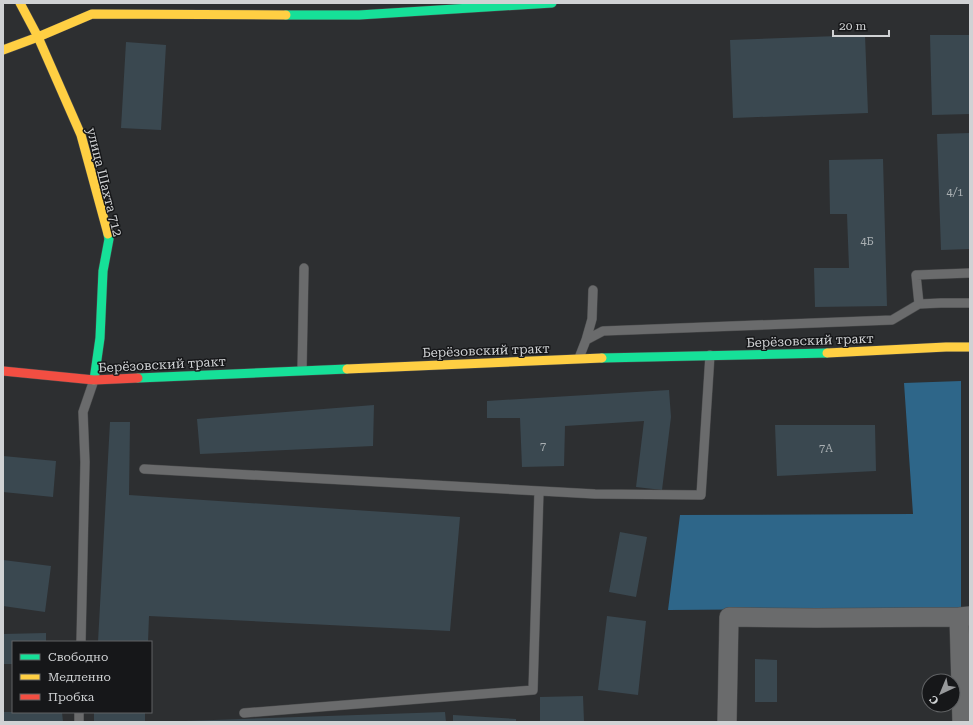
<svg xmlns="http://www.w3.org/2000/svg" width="973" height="725" viewBox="0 0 973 725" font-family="'Roboto Serif',serif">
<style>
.forest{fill:#2e6689}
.building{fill:#3a4850}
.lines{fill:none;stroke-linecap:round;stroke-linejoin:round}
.lane-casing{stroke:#4b4c4d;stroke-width:10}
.street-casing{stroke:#4b4c4d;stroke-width:20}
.fast-casing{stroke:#4b4c4d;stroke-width:10}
.slow-casing{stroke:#4b4c4d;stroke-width:10}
.jam-casing{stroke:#4b4c4d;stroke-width:10}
.lane{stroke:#6a6b6c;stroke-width:9}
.street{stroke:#6a6b6c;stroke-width:19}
.fast{stroke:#16e098;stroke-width:9}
.slow{stroke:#ffcf43;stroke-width:9}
.jam{stroke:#f24e42;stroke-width:9}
.labels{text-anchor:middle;stroke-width:3;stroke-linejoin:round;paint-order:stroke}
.number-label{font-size:11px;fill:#aab0b3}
.street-label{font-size:13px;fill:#d0d2d4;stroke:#161719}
</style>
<rect width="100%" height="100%" fill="#2d2f31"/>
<!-- forest -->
<path class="forest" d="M961,381V608L668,610L680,515L913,514L904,383Z"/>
<!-- building -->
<path class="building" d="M865,35L868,113L733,118L730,40Z
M930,35H970V114L932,115Z
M126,42L166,45L161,130L121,128Z
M970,133V249L941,250L937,134Z
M883,159L887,306L815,307L814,268H849L847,214H830L829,160Z
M669,390L671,417L662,490L636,487L644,421L565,426L564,466L522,467L520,418H487V401Z
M374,405L373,446L200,454L197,419Z
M110,422H130L129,495L460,517L450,631L149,616L148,642H98Z
M775,425H875L876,471L777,476Z
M3,456L56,461L53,497L3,492Z
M620,532L647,537L636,597L609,592Z
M3,560L51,566L45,612L3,606Z
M607,616L646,621L638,695L598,690Z
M46,633V642H13V664H3V634Z
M755,659L777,660V702H755Z
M583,696L584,722H540V697Z
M3,712H62L63,722H3Z
M94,712H145V722H94Z
M445,712L446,722H185V721Z
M453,715L516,719V722H453Z"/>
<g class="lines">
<defs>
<path id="lane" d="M919,304L941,303H970
M586,340L592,319L593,290
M579,358L586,340L603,331L892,320L919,304L916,275L970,273
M302,370L304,268
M144,469L595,494L701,495L710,355
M81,642L85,462L83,412L94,380
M244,713L533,690L539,491
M79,722V712"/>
<path id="street" d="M959,617L962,722
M727,722L729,617L816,618L959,617L970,616"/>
<path id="fast" d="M286,15H359L552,3
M602,358L827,353
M138,378L347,369
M94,380L100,338L103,271L109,239L108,234"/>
<path id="slow" d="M20,3L38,37L81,135L108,234
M3,50L38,37L92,14L286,15
M827,353L946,347H970
M347,369L602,358"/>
<path id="jam" d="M3,371L94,380L138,378"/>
</defs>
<!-- lane casing -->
<use href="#lane" class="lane-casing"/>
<!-- street casing -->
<use href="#street" class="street-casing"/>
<!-- fast casing -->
<use href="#fast" class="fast-casing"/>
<!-- slow casing -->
<use href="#slow" class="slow-casing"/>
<!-- jam casing -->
<use href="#jam" class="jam-casing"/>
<!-- lane -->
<use href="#lane" class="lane"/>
<!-- street -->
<use href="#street" class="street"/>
<!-- fast -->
<use href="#fast" class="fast"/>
<!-- slow -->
<use href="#slow" class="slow"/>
<!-- jam -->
<use href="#jam" class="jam"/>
</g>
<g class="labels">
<!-- number labels -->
<g class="number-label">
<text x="955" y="196">4/1</text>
<text x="867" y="245">4Б</text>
<text x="543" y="450">7</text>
<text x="826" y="452">7А</text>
</g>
<!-- street labels -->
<g class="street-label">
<text transform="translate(105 182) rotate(76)" y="5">улица Шахта 712</text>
<text transform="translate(810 340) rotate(-2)" y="5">Берёзовский тракт</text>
<text transform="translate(486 350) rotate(-2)" y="5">Берёзовский тракт</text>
<text transform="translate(162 364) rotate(-3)" y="5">Берёзовский тракт</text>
</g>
</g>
<!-- border -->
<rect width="973" height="725" fill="none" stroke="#d0d2d4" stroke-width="8"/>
<!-- legend -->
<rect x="12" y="641" width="140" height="72" fill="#161719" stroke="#606264"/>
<rect x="20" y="654" width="20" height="6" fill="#16e098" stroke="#606264"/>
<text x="48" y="661" font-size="12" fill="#d0d2d4">Свободно</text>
<rect x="20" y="674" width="20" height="6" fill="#ffcf43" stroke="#606264"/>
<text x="48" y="681" font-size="12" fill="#d0d2d4">Медленно</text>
<rect x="20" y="694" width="20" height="6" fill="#f24e42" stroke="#606264"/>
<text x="48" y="701" font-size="12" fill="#d0d2d4">Пробка</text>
<!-- north arrow -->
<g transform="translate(941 693) rotate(224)"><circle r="19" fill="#161719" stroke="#606264"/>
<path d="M0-3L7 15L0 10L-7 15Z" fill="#97999b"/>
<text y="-6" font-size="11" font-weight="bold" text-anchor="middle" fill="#d0d2d4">С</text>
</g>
<!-- scale -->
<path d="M833 30v6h56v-6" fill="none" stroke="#d0d2d4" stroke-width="2"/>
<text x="839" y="30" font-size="12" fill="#d0d2d4" stroke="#161719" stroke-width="3" paint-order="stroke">20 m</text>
</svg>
